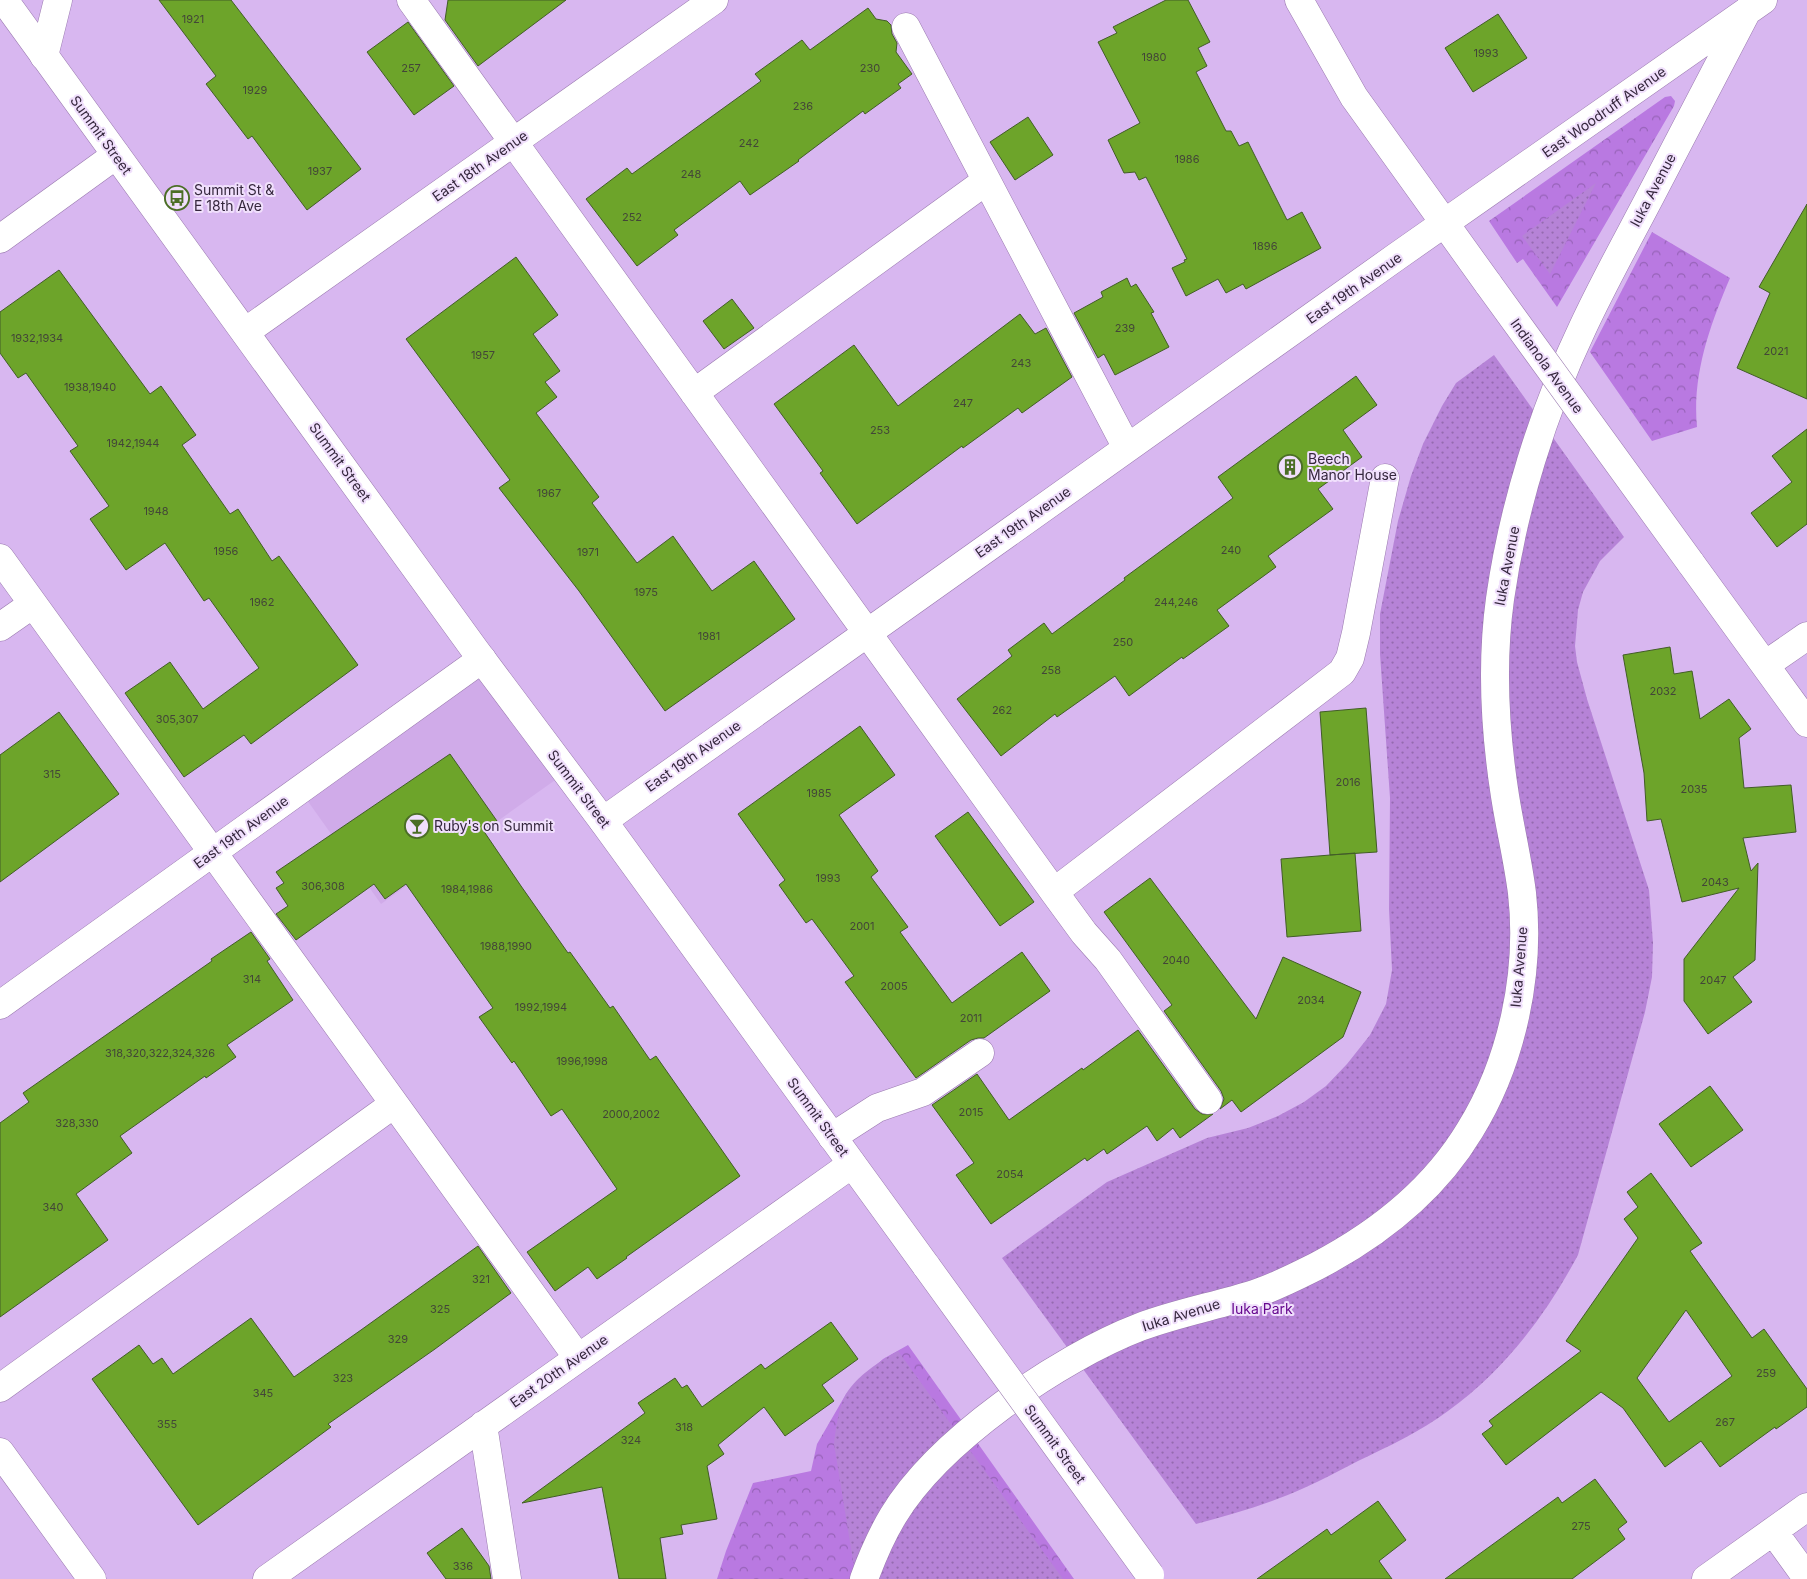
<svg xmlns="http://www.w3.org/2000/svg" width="1807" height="1579" viewBox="0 0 1807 1579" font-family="Inter,sans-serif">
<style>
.built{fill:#d0abe9}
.forest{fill:url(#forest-crowns)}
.park{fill:url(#park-dots)}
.building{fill:#6da42a;stroke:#425d27;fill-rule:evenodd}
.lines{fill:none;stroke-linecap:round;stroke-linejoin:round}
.minor-casing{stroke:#9a7aaf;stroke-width:29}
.major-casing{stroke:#9a7aaf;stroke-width:29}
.minor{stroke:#fff;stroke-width:28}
.major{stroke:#fff;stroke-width:28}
.minor-bridge-casing{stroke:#9a7aaf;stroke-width:29;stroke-linecap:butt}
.major-bridge-casing{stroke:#9a7aaf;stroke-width:29;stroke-linecap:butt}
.minor-bridge{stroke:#fff;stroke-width:28}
.major-bridge{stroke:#fff;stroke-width:28}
.labels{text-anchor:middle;stroke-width:4;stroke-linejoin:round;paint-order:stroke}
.number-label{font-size:11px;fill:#434638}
.street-label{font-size:14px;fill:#35273d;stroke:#f0dffc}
.poi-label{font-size:14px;fill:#35273d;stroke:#f0dffc;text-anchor:start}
.park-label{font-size:14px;fill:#66088e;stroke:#f0dffc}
</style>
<defs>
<pattern id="forest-crowns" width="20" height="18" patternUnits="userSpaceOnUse" patternTransform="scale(1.25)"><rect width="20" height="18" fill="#b979e1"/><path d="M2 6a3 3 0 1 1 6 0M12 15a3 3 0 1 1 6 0" fill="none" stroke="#9763b8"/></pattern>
<pattern id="park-dots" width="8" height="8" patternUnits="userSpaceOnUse" patternTransform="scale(1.25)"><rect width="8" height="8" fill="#b683d7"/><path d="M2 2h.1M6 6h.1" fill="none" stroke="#956bb0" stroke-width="1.8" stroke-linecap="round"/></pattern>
</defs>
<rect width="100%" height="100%" fill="#d8b7f0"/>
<!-- built -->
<path class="built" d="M479,667L558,778L381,904L302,793Z"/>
<!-- forest -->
<path class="forest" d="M1671,96L1675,101L1674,106L1557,307L1523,259L1517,263L1489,221L1665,97Z
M1652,232L1730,278C1710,325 1692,375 1697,427L1652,441L1590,352Z
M908,1345L1074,1579H717L726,1551L753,1483L811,1471L817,1444L846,1394L858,1381L883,1359Z"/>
<!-- park -->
<path class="park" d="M1596,183L1550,274L1522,236Z
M1494,355L1624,537L1600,561L1583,592L1578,610L1575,646L1577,662L1587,699L1649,890L1653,943L1652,977L1645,1012L1578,1255C1546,1315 1504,1371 1448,1411C1420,1432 1389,1446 1358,1461C1340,1470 1322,1480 1304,1488C1269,1504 1233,1514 1196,1524L1002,1258L1107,1182L1207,1138L1248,1128L1278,1116L1304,1102L1326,1086L1347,1064L1370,1035L1386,1004L1392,970L1389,909L1390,798L1380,654V614L1398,521L1411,476L1423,444L1442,406L1456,383Z
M898,1351L1063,1579H856L834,1444C836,1428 838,1409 846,1394C857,1376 880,1361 898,1351Z"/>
<!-- building -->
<path class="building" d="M159,0H231L361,169L307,210L252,136L248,139L206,84L216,76Z
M448,0H566L478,66L445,20Z
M1166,0H1188L1210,42L1198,48L1207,66L1196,72L1226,131H1231L1239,146L1248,142L1287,220L1302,212L1321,248L1246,289L1243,284L1226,293L1218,279L1186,296L1172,268L1185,262L1184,260L1187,259L1146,177L1139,180L1135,172L1124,173L1108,140L1140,123L1098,42L1117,33L1113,27Z
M868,8L876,19L887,21L891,25L892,34L897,43L896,52L912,74L898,84L901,88L865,114L863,111L798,160L799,161L750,195L740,181L674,230L678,235L637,266L586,199L627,168L632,174L761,81L755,74L802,40L810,50Z
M1498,14L1527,58L1473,92L1445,48Z
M408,22L454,86L414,115L367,52Z
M1028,117L1053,155L1015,180L990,142Z
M1807,204V399L1737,368L1770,293L1759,287Z
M516,257L558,315L533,334L560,371L545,382L557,397L536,413L599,497L592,503L637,563L673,536L712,591L754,561L795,619L665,711L579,591L499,488L510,480L406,339Z
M59,270L150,394L161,386L196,435L182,445L230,514L238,509L272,561L279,556L358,665L251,744L244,735L184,777L125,693L170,662L203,709L259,668L209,598L204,601L165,543L126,570L90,519L109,506L70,451L78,446L26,373L18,378L0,353V312Z
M1127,278L1131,287L1136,284L1154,312L1151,313L1169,347L1115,375L1104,354L1098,358L1074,313L1103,297L1101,292Z
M732,299L754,328L724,349L703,321Z
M1020,314L1035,334L1046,328L1072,377L1022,413L1018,408L963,448L962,446L857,524L820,473L823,471L774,404L854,345L898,406Z
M1356,376L1377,405L1343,430L1362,457L1318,489L1333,509L1268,556L1276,567L1217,610L1229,626L1183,659L1182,657L1129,696L1115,676L1057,717L1055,714L1001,756L957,699L1012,656L1008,650L1044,623L1052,634L1125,580L1124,578L1233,498L1218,477Z
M1807,429V524L1777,547L1751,513L1792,482L1772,456Z
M1670,647L1674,674L1692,671L1700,719L1729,699L1751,729L1739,738L1744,788L1791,785L1796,832L1743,838L1751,871L1758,863L1755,960L1733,977L1752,1002L1708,1034L1684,1001V959L1739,888L1682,902L1661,819L1647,821L1644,773L1623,655Z
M1366,708L1377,852L1330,855L1320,712Z
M59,712L119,794L0,882V755Z
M860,726L895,775L839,815L878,871L871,877L908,927L900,932L952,1003L1022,952L1050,991L984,1038H978L971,1040L916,1078L845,982L854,976L812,919L806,923L779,885L785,880L738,814Z
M450,754L497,821L483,830L521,886L568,953L570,952L610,1008L613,1006L650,1060L656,1056L740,1176L626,1257L627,1258L597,1279L588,1267L555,1291L527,1252L617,1189L562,1109L551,1116L514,1061L512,1063L479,1017L493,1008L406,884L385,899L374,884L296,940L276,914L288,906L276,888L284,883L276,872Z
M968,812L1034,902L1000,926L935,836Z
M1355,853L1361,931L1287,937L1281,859Z
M1150,878L1256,1019L1283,957L1361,992L1343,1037L1241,1112L1232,1100L1220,1109L1224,1099L1221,1091L1164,1011L1172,1005L1104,912Z
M251,932L270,959L267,961L293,1000L227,1045L236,1057L206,1078L205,1076L120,1136L132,1153L76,1194L108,1240L0,1317V1123L29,1102L23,1093L212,961L211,959Z
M1138,1030L1195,1109L1202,1114H1213L1180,1138L1173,1128L1157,1141L1147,1126L1107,1154L1104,1149L1087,1161L1085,1158L991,1224L956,1175L974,1163L932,1105L977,1074L1009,1120L1082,1068L1083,1070Z
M1710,1086L1743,1130L1691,1167L1659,1124Z
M1651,1173L1702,1243L1690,1251L1752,1338L1764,1329L1807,1389V1407L1776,1429L1775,1427L1720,1467L1701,1441L1665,1467L1623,1408L1601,1392L1506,1465L1482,1434L1493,1426L1489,1421L1581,1351L1566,1341L1638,1238L1624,1219L1638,1207L1627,1192ZM1686,1310L1732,1376L1669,1422L1637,1378Z
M478,1246L511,1293L435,1349L328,1424L331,1427L198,1525L92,1379L139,1345L153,1364L162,1358L173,1374L251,1318L294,1377L361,1330Z
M831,1322L858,1359L822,1385L834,1401L785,1436L764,1407L718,1445L724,1454L707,1466L717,1519L681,1525L683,1534L660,1538L666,1579H619L602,1487L522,1503L645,1413L638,1403L675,1378L682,1388L687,1385L702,1407L761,1364L765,1369Z
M1595,1479L1627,1522L1618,1529L1625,1539L1572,1579H1445L1558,1497L1562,1503Z
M1378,1501L1406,1540L1379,1561L1392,1579H1257L1327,1529L1331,1535Z
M462,1528L489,1566L491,1579H446L427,1553Z"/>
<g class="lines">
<defs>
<path id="minor" d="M411,0L1054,892L1084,933L1108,960L1208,1100
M1299,0L1354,97L1489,285
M906,27L1127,448
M44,56L58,0
M0,239L116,155
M245,332L714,0
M694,393L986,181
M0,558L578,1358
M1690,562L1807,723
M0,627L33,604
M1765,665L1807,636
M603,821L1396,257L1763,0
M1054,892L1342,672L1350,658L1356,633L1385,478
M0,1005L482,659
M832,1137L877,1108L923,1092L980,1053
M0,1388L394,1104
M483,1425L507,1579
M0,1452L92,1579
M1773,1531L1807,1578
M267,1579L852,1164
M864,1579C872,1557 881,1536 893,1516C938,1441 1059,1358 1140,1327C1177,1313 1216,1306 1254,1294C1276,1287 1297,1276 1317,1266C1378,1234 1434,1190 1470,1130C1512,1062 1531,973 1522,893C1518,861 1510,828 1505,796C1495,732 1491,664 1500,599C1513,507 1543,411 1583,327C1604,282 1628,239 1651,195C1683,134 1715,73 1747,11
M1706,1579L1807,1507"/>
<path id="major" d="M4,0L475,650L603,821L927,1267"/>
</defs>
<!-- minor casing -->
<use href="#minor" class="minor-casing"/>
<!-- major casing -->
<use href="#major" class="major-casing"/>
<!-- minor -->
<use href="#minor" class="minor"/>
<!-- major -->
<use href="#major" class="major"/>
<defs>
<path id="minor-bridge" d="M1489,285L1690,562"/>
<path id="major-bridge" d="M927,1267L1150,1575"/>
</defs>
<!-- minor-bridge casing -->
<use href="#minor-bridge" class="minor-bridge-casing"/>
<!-- major-bridge casing -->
<use href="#major-bridge" class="major-bridge-casing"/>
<!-- minor-bridge -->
<use href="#minor-bridge" class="minor-bridge"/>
<!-- major-bridge -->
<use href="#major-bridge" class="major-bridge"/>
</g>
<!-- icons -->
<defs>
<symbol id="bus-ring" viewBox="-11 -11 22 22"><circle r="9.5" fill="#f0dffc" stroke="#4b6e26" stroke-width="1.5"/><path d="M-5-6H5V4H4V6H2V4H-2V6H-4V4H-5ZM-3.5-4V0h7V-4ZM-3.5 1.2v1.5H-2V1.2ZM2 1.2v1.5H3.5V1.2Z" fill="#4b6e26"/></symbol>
<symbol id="building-ring" viewBox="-11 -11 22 22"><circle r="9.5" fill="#f0dffc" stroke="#4b6e26" stroke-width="1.5"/><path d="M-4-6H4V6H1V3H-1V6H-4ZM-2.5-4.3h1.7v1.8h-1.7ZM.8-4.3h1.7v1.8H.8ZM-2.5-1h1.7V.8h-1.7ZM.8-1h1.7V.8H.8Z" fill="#4b6e26"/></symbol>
<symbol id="bar-ring" viewBox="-11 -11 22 22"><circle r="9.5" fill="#f0dffc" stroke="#4b6e26" stroke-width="1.5"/><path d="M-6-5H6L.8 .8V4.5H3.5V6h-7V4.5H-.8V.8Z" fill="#4b6e26"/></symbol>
</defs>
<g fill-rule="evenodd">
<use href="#bus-ring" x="163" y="184" width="28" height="28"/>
<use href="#building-ring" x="1276" y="453" width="28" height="28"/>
<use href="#bar-ring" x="403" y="812" width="28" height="28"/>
</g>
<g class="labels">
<!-- number labels -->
<g class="number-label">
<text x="193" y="23">1921</text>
<text x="1486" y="57">1993</text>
<text x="1154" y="61">1980</text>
<text x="411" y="72">257</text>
<text x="870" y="72">230</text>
<text x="255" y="94">1929</text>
<text x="803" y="110">236</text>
<text x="749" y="147">242</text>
<text x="1187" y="163">1986</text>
<text x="320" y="175">1937</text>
<text x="691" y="178">248</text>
<text x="632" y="221">252</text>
<text x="1265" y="250">1896</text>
<text x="1125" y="332">239</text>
<text x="37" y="342">1932,1934</text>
<text x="1776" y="355">2021</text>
<text x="483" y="359">1957</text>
<text x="1021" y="367">243</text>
<text x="90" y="391">1938,1940</text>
<text x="963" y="407">247</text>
<text x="880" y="434">253</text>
<text x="133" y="447">1942,1944</text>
<text x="549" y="497">1967</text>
<text x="156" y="515">1948</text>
<text x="1231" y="554">240</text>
<text x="226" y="555">1956</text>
<text x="588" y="556">1971</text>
<text x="646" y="596">1975</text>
<text x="262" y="606">1962</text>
<text x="1176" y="606">244,246</text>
<text x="709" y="640">1981</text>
<text x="1123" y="646">250</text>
<text x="1051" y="674">258</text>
<text x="1663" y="695">2032</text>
<text x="1002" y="714">262</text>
<text x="177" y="723">305,307</text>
<text x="52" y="778">315</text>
<text x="1348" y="786">2016</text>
<text x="1694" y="793">2035</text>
<text x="819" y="797">1985</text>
<text x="828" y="882">1993</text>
<text x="1715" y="886">2043</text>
<text x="323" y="890">306,308</text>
<text x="467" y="893">1984,1986</text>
<text x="862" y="930">2001</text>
<text x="506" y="950">1988,1990</text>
<text x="1176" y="964">2040</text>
<text x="252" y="983">314</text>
<text x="1713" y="984">2047</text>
<text x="894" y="990">2005</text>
<text x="1311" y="1004">2034</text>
<text x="541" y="1011">1992,1994</text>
<text x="971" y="1022">2011</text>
<text x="160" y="1057">318,320,322,324,326</text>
<text x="582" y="1065">1996,1998</text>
<text x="971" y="1116">2015</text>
<text x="631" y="1118">2000,2002</text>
<text x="77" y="1127">328,330</text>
<text x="1010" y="1178">2054</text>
<text x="53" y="1211">340</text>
<text x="481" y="1283">321</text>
<text x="440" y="1313">325</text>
<text x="398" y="1343">329</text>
<text x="1766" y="1377">259</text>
<text x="343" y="1382">323</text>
<text x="263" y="1397">345</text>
<text x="1725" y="1426">267</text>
<text x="167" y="1428">355</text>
<text x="684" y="1431">318</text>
<text x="631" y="1444">324</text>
<text x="1581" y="1530">275</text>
<text x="463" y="1570">336</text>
</g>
<!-- street labels -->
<g class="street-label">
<text transform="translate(1604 112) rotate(-35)" y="5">East Woodruff Avenue</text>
<text transform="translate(101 135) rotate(54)" y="5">Summit Street</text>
<text transform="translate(480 166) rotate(-35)" y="5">East 18th Avenue</text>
<text transform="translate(1653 190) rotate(-62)" y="5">Iuka Avenue</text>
<text transform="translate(1354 288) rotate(-35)" y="5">East 19th Avenue</text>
<text transform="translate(1547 366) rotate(54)" y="5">Indianola Avenue</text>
<text transform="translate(340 462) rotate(54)" y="5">Summit Street</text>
<text transform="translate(1023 522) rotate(-35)" y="5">East 19th Avenue</text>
<text transform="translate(1507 566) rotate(-79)" y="5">Iuka Avenue</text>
<text transform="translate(693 756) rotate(-35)" y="5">East 19th Avenue</text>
<text transform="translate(579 789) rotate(53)" y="5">Summit Street</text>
<text transform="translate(241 832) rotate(-36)" y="5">East 19th Avenue</text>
<text transform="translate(1519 967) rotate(-85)" y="5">Iuka Avenue</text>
<text transform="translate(818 1117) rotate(54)" y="5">Summit Street</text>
<text transform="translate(1181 1315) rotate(-17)" y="5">Iuka Avenue</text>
<text transform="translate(559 1371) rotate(-35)" y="5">East 20th Avenue</text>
<text transform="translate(1055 1444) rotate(54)" y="5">Summit Street</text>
</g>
<!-- poi labels -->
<g class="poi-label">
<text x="194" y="195">Summit St &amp;<tspan x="194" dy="16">E 18th Ave</tspan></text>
<text x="1308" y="464">Beech<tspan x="1308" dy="16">Manor House</tspan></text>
<text x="434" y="831">Ruby's on Summit</text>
</g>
<!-- park labels -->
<g class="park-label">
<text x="1262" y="1314">Iuka Park</text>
</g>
</g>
</svg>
